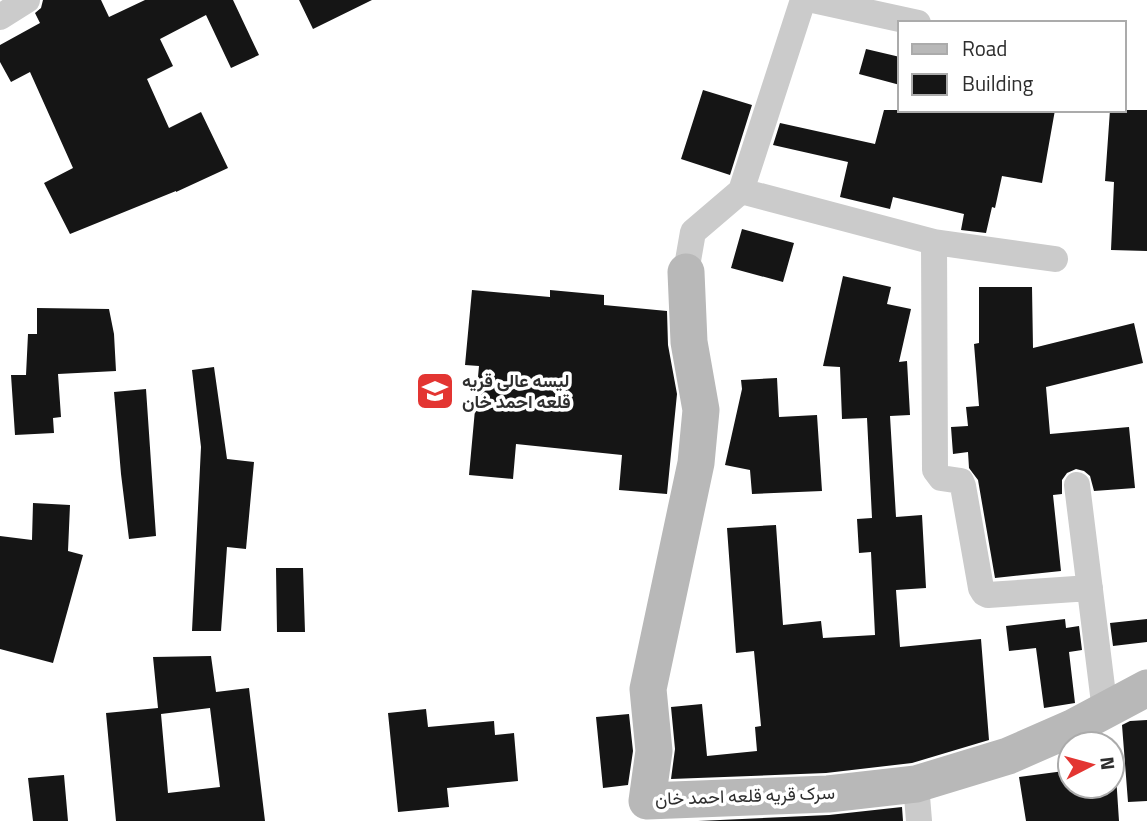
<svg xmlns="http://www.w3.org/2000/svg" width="1147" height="821" viewBox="0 0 1147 821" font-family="'Titillium Web',Vazirmatn,sans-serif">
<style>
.building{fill:#151515;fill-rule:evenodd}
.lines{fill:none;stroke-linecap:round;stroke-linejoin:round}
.street{stroke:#cbcbcb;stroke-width:26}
.secondary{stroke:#b8b8b8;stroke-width:37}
.labels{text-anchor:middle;stroke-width:7;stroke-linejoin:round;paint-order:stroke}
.poi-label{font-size:18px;font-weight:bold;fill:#2e2e2e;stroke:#fff;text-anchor:start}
.street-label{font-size:18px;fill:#2e2e2e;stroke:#fff}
</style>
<rect width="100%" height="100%" fill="#fff"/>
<!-- building -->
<path class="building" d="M43,0H101L109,17L145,0H233L259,55L231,68L206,15L160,39L173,66L147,79L169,128L201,112L228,168L176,192V191L70,234L44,183L73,168L30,72L11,82L0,62V45L40,23L35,13L41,8Z
M299,0H372L313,29Z
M866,49L900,57V85L859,74Z
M703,90L752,105L730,175L681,159Z
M884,110H1055L1042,183L1002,176L995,208L992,207L986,233L961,230L964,214L893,197L890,209L840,197L848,162L773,145L780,123L875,144Z
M1110,110H1147V251L1111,250L1114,182L1105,181Z
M742,229L794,243L783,282L731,268Z
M843,276L891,287L887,304L911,309L899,362L907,361L910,415L890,416L896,517L922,515L926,588L896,590L900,647L981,639L989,740L912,763L826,773L671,779L675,749L671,707L702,704L707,756L757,751L755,727L761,726L754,651L736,653L727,528L776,525L783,625L821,621L823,638L875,635L871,552L859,553L857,519L872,518L867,418L842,419L840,367L823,366Z
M979,287H1032L1033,348L1134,323L1143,363L1046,387L1050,434L1129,427L1135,488L1094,491L1090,476L1084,471L1076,469L1067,473L1062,480V494L1053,495L1061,571L995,578L978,480L969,468L968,452L953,454L951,427L968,426L966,407L979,406L974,344L979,343Z
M472,290L550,297V290L604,295V305L667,311L668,345L677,394L667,494L619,490L622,455L516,444L513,479L469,475L479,366L465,365Z
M37,308L109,309L114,334L116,371L58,374L61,417L53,418L54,433L15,435L11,375H26L28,334H37Z
M214,367L227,459L254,462L246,549L227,547L221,631H192L201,447L192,370Z
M777,378L779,417L817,415L822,491L752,494L750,470L725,465L742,389L741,380Z
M146,389L156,536L129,539L121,474L114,392Z
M33,503L70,505L68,551L83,555L53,663L0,649V536L32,540Z
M276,568H303L305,632H277Z
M1065,619L1066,628L1079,626L1082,650L1069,652L1075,703L1044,708L1036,648L1009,651L1006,626Z
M1147,619V642L1113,646L1110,623Z
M211,656L216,692L249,688L265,821H116L106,713L158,708L153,657ZM210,708L220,787L168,793L161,714Z
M426,709L428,727L494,721L495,735L514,733L518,781L447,788L449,807L398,812L388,713Z
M629,714L633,751L628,785L603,788L596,717Z
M1147,720V801L1128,802L1122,725L1130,721Z
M1115,760L1119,821H1026L1019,777L1064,771L1063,765L1070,764V786H1112V761Z
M64,775L68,821H33L28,778Z
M902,807L903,821H698L829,815Z"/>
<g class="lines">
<!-- street -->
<path class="street" d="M813,0L918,23
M0,17L27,0
M741,191L934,242L1055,259
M934,242L935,470L941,478L961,481L963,486L981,588L984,593L988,595L1090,588
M686,272L693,232L741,191L803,0
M1077,485L1105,711
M916,784L919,821"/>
<!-- secondary -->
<path class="secondary" d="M686,272L689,342L701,410L696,463L648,689L654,751L647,801L828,794L916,784L1008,756L1072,728L1147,688"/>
</g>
<!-- icons -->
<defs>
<symbol id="school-square" viewBox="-11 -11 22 22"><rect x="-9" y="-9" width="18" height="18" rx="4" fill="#e33532" stroke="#fff"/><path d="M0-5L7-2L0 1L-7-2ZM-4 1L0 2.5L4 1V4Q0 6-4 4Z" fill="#fff"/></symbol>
</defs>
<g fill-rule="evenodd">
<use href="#school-square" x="413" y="369" width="44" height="44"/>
</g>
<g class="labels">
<!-- poi labels -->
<g class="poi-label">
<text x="462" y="387">لیسه عالی قریه<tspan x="462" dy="21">قلعه احمد خان</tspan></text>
</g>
<!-- street labels -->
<g class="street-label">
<text transform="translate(745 796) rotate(-2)" y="6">سرک قریه قلعه احمد خان</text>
</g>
</g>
<!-- legend -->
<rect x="898" y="21" width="228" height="91" fill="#ffffff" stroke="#ababab" stroke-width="2"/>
<rect x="912" y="44" width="35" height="10" fill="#b8b8b8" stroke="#ababab" stroke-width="2"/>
<text x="962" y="56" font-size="21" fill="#2e2e2e">Road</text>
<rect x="912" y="74" width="35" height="21" fill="#151515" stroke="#ababab" stroke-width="2"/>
<text x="962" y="91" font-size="21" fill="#2e2e2e">Building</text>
<!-- north arrow -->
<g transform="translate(1091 765) rotate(84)"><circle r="33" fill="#ffffff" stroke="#ababab" stroke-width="2"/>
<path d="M0-5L12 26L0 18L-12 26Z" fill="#e33532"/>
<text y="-10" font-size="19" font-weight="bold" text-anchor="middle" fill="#2e2e2e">N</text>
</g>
</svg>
